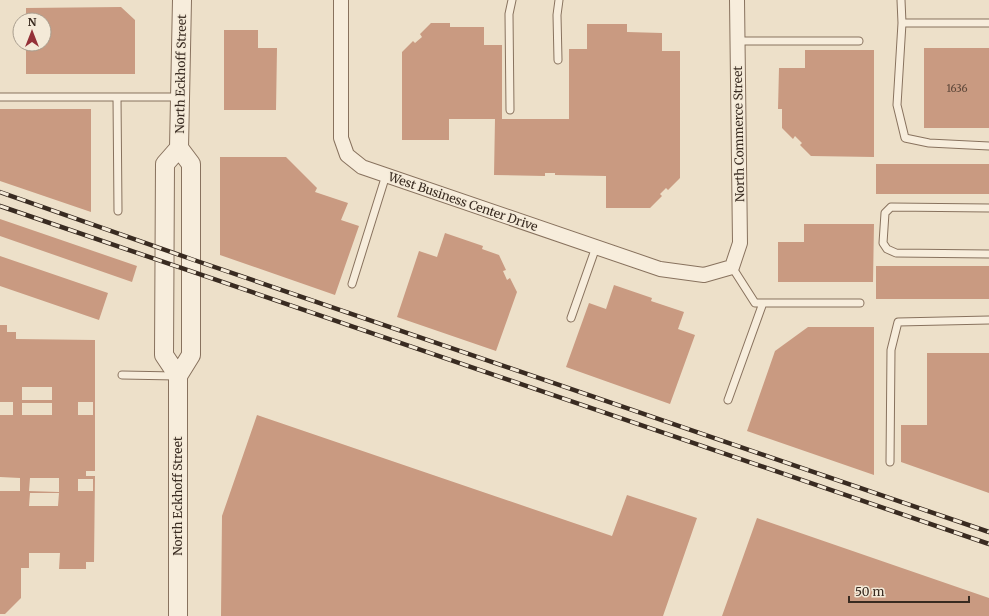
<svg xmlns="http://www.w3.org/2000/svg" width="989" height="616" viewBox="0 0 989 616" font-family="Merriweather,serif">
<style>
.building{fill:#c99a81;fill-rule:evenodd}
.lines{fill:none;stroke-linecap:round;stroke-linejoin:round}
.service-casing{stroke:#88725e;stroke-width:9}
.minor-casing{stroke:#88725e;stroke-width:16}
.tertiary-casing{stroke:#88725e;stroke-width:20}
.service{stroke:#f7eddc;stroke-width:7}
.minor{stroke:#f7eddc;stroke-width:14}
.tertiary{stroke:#f7eddc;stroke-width:18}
.rail-casing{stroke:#392b21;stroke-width:4.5}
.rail{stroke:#f4ead8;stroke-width:3;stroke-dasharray:9;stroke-linecap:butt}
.labels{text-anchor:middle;stroke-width:3;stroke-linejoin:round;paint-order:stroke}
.number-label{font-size:10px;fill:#5d4739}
.street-label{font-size:12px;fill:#392b21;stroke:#f4ead8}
</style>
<rect width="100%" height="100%" fill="#ede0c9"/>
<!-- building -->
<path class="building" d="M121,7L135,20V74H26V44H44V20H26V8Z
M431,23H450V27H484V45H502V119H569V49H587V24H627V32L662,33V51H680V178L668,190L666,188L660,194L662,196L650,208H606V176L555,175V173H545V176L494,175L495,119H449V140H402V52L413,41L415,43L422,37L420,34Z
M224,30H258V48H277L276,110H224Z
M924,48H989V128H924Z
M805,50H874V157L811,156L800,145L802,143L795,136L793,139L782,128V109H778L779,68H805Z
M0,109H91V212L0,181Z
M220,157H286L317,188L315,192L348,203L341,220L359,226L335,295L220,255Z
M876,164H989V194H876Z
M0,219L137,266L132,282L0,236Z
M804,224H874L873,282H778V242H804Z
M445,233L483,246L482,249L499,255L506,270L503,271L507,280L510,278L517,292L496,351L397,317L419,251L437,257Z
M0,256L108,293L99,320L0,286Z
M876,266H989V299H876Z
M614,285L652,298L651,301L684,312L678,329L695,335L670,404L566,367L589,303L606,309Z
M0,325H7V332H16V339L95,340V471H86V476H95L94,562H86V569H59L60,553H29V568H21V598L5,614H0V491H20V478L0,477V415H13V402H0ZM22,387H52V400H22ZM78,402H93V415H78ZM22,403H52V415H22ZM30,478H59V492L29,491ZM78,479H93V491H78ZM30,493H59L58,506H29Z
M808,327H874V475L747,431L775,351Z
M927,353H989V493L901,462V425H927Z
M257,415L612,536L627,495L697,518L663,616H221L222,516Z
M757,518L989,598V616H722Z"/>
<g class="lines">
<defs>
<path id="service" d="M901,0L902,23L897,105L905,138L929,143L989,146
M902,23H989
M738,41H859
M558,60L557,15L559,0
M0,97H180
M117,97L118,211
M510,110L509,14L512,0
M989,208L891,207L885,213L883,243L887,249L896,253L989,254
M732,267L755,303H860
M352,284L386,175
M571,318L596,247
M122,375L176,376
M728,400L763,303
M890,462L891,350L898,322L989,320"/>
<path id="minor" d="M341,0V138L347,155L362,167L660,269L704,275L732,267L740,243L737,0"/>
<path id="tertiary" d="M178,376L164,355L165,164L179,148
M178,616V376L191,355V164L179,148L182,0"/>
</defs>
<!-- service casing -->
<use href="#service" class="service-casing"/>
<!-- minor casing -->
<use href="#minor" class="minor-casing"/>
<!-- tertiary casing -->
<use href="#tertiary" class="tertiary-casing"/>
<!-- service -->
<use href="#service" class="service"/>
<!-- minor -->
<use href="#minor" class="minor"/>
<!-- tertiary -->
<use href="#tertiary" class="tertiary"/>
<defs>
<path id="rail" d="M0,192L191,259L989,532
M0,206L989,544"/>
</defs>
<!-- rail casing -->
<use href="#rail" class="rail-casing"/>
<!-- rail -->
<use href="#rail" class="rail"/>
</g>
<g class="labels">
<!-- number labels -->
<g class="number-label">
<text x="957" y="92">1636</text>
</g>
<!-- street labels -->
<g class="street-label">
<text transform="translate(181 74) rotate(-89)" y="4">North Eckhoff Street</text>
<text transform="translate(739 134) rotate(-91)" y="4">North Commerce Street</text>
<text transform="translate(463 202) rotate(19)" y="4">West Business Center Drive</text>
<text transform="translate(178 496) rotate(-90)" y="4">North Eckhoff Street</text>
</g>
</g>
<!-- north arrow -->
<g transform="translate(32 32)"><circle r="19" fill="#f4ead8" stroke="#a99e8f"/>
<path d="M0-3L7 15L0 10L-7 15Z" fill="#943138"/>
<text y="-6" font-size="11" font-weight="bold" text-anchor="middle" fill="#392b21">N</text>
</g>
<!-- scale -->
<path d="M849 596v6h120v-6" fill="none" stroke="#392b21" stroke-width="2"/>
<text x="855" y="596" font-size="12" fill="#392b21" stroke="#f4ead8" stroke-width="3" paint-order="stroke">50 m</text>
</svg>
